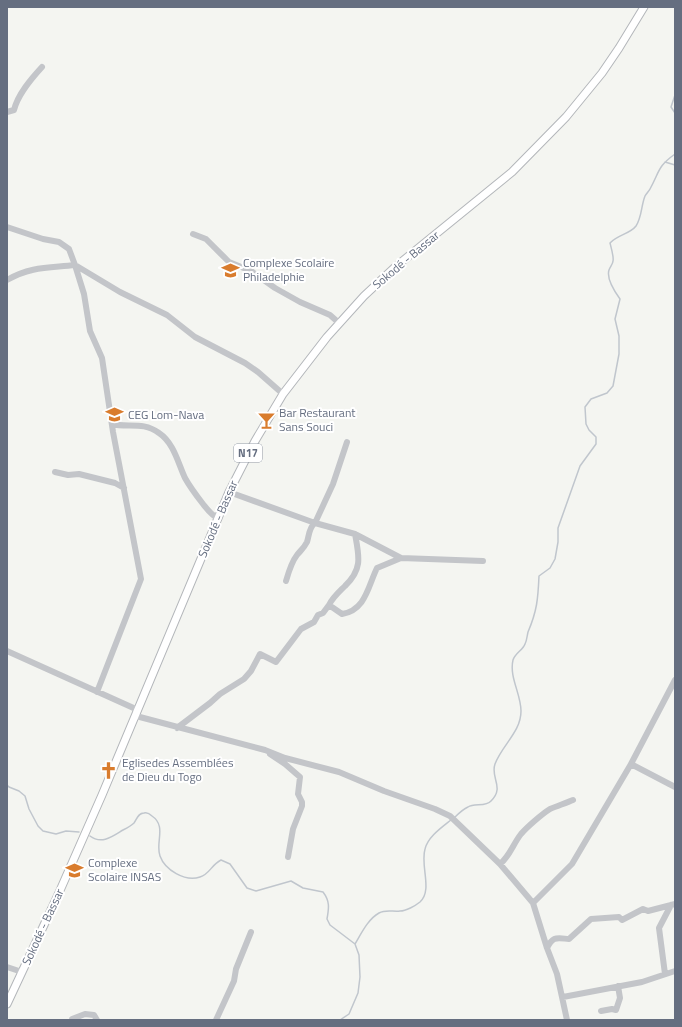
<svg xmlns="http://www.w3.org/2000/svg" width="682" height="1027" viewBox="0 0 682 1027" font-family="'Titillium Web',sans-serif">
<style>
.lines{fill:none;stroke-linecap:round;stroke-linejoin:round}
.stream{stroke:#c0c6cd;stroke-width:1.5}
.major-casing{stroke:#b3b6ba;stroke-width:9}
.minor{stroke:#c3c5c9;stroke-width:6}
.major{stroke:#fff;stroke-width:7}
.labels{text-anchor:middle;stroke-width:4;stroke-linejoin:round;paint-order:stroke}
.shield{fill:#fff;stroke:#939aa6;stroke-width:1}
.shield-label{font-size:11px;font-weight:bold;fill:#656e80}
.street-label{font-size:12px;fill:#656e80;stroke:#fff}
.poi-label{font-size:12px;fill:#656e80;stroke:#fff;text-anchor:start}
</style>
<rect width="100%" height="100%" fill="#f4f5f1"/>
<g class="lines">
<!-- stream -->
<path class="stream" d="M675,95L671,107L675,113
M665,162L675,165
M7,785L9,787L19,791L25,796L29,809L38,826L43,831L56,834L66,831L79,832
M454,818C458,814 463,809 468,807C474,803 486,807 491,801C505,787 490,778 495,764C502,745 521,732 521,711C521,694 509,677 513,660C515,653 523,650 525,644C527,640 527,636 528,632C537,611 538,599 539,576L550,568L555,559L558,542V528L580,466L596,444V437L589,430L586,424L585,407L591,399L607,393L613,386L619,354V336L615,319L620,299C615,292 606,279 609,270C610,267 613,264 613,261C614,257 611,247 610,243C617,235 630,234 636,226C642,217 641,206 645,196C646,194 649,191 650,189C660,171 657,167 675,154
M90,836C102,845 113,836 123,830C127,828 131,826 134,823C137,819 138,813 144,813C147,812 150,814 152,816C167,826 155,843 160,856C165,870 185,882 200,877C210,874 211,865 221,860L230,864L247,888L256,891L291,881L303,888L323,892C330,901 329,908 327,919L330,925L355,944L359,955L360,977L358,993L349,1014L340,1020
M355,944C361,934 368,919 379,913C386,909 393,912 400,911C406,911 415,906 420,902C433,890 420,866 425,849C428,837 441,828 451,820"/>
<defs>
<path id="major" d="M7,1004L58,895L102,795L229,492L255,441L283,394L327,337L364,296L394,268L512,172L566,117L602,73L619,48L644,7"/>
</defs>
<!-- major casing -->
<use href="#major" class="major-casing"/>
<!-- minor -->
<path class="minor" d="M7,112L14,110C18,94 31,79 42,67
M7,227L43,239L59,242L69,249L75,265L120,292L167,315L195,337L245,363L258,372L283,394
M193,234L206,239L229,262L251,271L275,288L300,302L330,315L339,323
M7,280C31,266 50,268 75,265L84,294L90,331L102,358L113,432L141,579L97,692
M112,424C128,428 143,421 159,433C174,443 178,463 185,478C190,487 196,495 203,504C207,509 212,516 218,518
M55,472L68,475L79,474L115,483L124,488
M229,492L315,523L355,534L401,558
M286,581C288,574 293,560 297,555C301,550 304,548 307,542C309,536 309,527 315,523L333,484L347,442
M329,605C333,597 339,592 345,586C363,569 359,556 355,534
M7,651L138,710
M136,716L265,750L285,758L339,772L384,791L435,809L450,816L500,864L533,903L547,948L557,974L567,1020
M177,728L210,703L220,694L244,679L251,671L260,654L276,662L301,629L314,622L318,615L323,613L329,605L342,614C366,610 368,586 377,568L401,558L483,561
M270,754L285,764L300,777L298,794L302,802V806L293,829L288,857
M631,764L675,787
M500,864C510,856 513,844 521,834C527,827 542,814 550,809C557,806 566,803 573,800
M533,903L572,864L631,764L675,680
M547,948C553,936 556,938 569,939L591,919L619,917L622,920L643,909L648,911L675,904
M7,967L22,972
M665,974L659,928L671,905
M563,997L642,982L675,971
M601,1011L612,1009L616,1010L620,998L618,986
M72,1020V1019L85,1014L94,1015L97,1020
M216,1020L234,981L236,969L251,932"/>
<!-- major -->
<use href="#major" class="major"/>
</g>
<!-- icons -->
<defs>
<symbol id="school-bare" viewBox="-9 -9 18 18"><path d="M0-5L7-2L0 1L-7-2ZM-4 1L0 2.5L4 1V4Q0 6-4 4Z" fill="#d97c2d" stroke="#fff" stroke-width="2.5" paint-order="stroke"/></symbol>
<symbol id="bar-bare" viewBox="-9 -9 18 18"><path d="M-6-5H6L.8 .8V4.5H3.5V6h-7V4.5H-.8V.8Z" fill="#d97c2d" stroke="#fff" stroke-width="2.5" paint-order="stroke"/></symbol>
<symbol id="church-bare" viewBox="-9 -9 18 18"><path d="M-1.2-6h2.4v3.5h3.3v2.4h-3.3V6h-2.4V-.1h-3.3v-2.4h3.3Z" fill="#d97c2d" stroke="#fff" stroke-width="2.5" paint-order="stroke"/></symbol>
</defs>
<g fill-rule="evenodd">
<use href="#school-bare" x="218" y="258" width="25" height="25"/>
<use href="#school-bare" x="102" y="402" width="25" height="25"/>
<use href="#bar-bare" x="254" y="408" width="25" height="25"/>
<use href="#church-bare" x="96" y="758" width="25" height="25"/>
<use href="#school-bare" x="62" y="858" width="25" height="25"/>
</g>
<g class="labels">
<!-- shield labels -->
<rect class="shield" x="234" y="444" width="28" height="18" rx="3"/>
<g class="shield-label">
<text x="248" y="457">N17</text>
</g>
<!-- street labels -->
<g class="street-label">
<text transform="translate(406 260) rotate(-40)" y="4">Sokodé - Bassar</text>
<text transform="translate(218 519) rotate(-67)" y="4">Sokodé - Bassar</text>
<text transform="translate(43 927) rotate(-65)" y="4">Sokodé - Bassar</text>
</g>
<!-- poi labels -->
<g class="poi-label">
<text x="243" y="267">Complexe Scolaire<tspan x="243" dy="14">Philadelphie</tspan></text>
<text x="279" y="417">Bar Restaurant<tspan x="279" dy="14">Sans Souci</tspan></text>
<text x="128" y="419">CEG Lom-Nava</text>
<text x="122" y="767">Eglisedes Assemblées<tspan x="122" dy="14">de Dieu du Togo</tspan></text>
<text x="88" y="867">Complexe<tspan x="88" dy="14">Scolaire INSAS</tspan></text>
</g>
</g>
<!-- border -->
<rect width="682" height="1027" fill="none" stroke="#656e80" stroke-width="16"/>
</svg>
